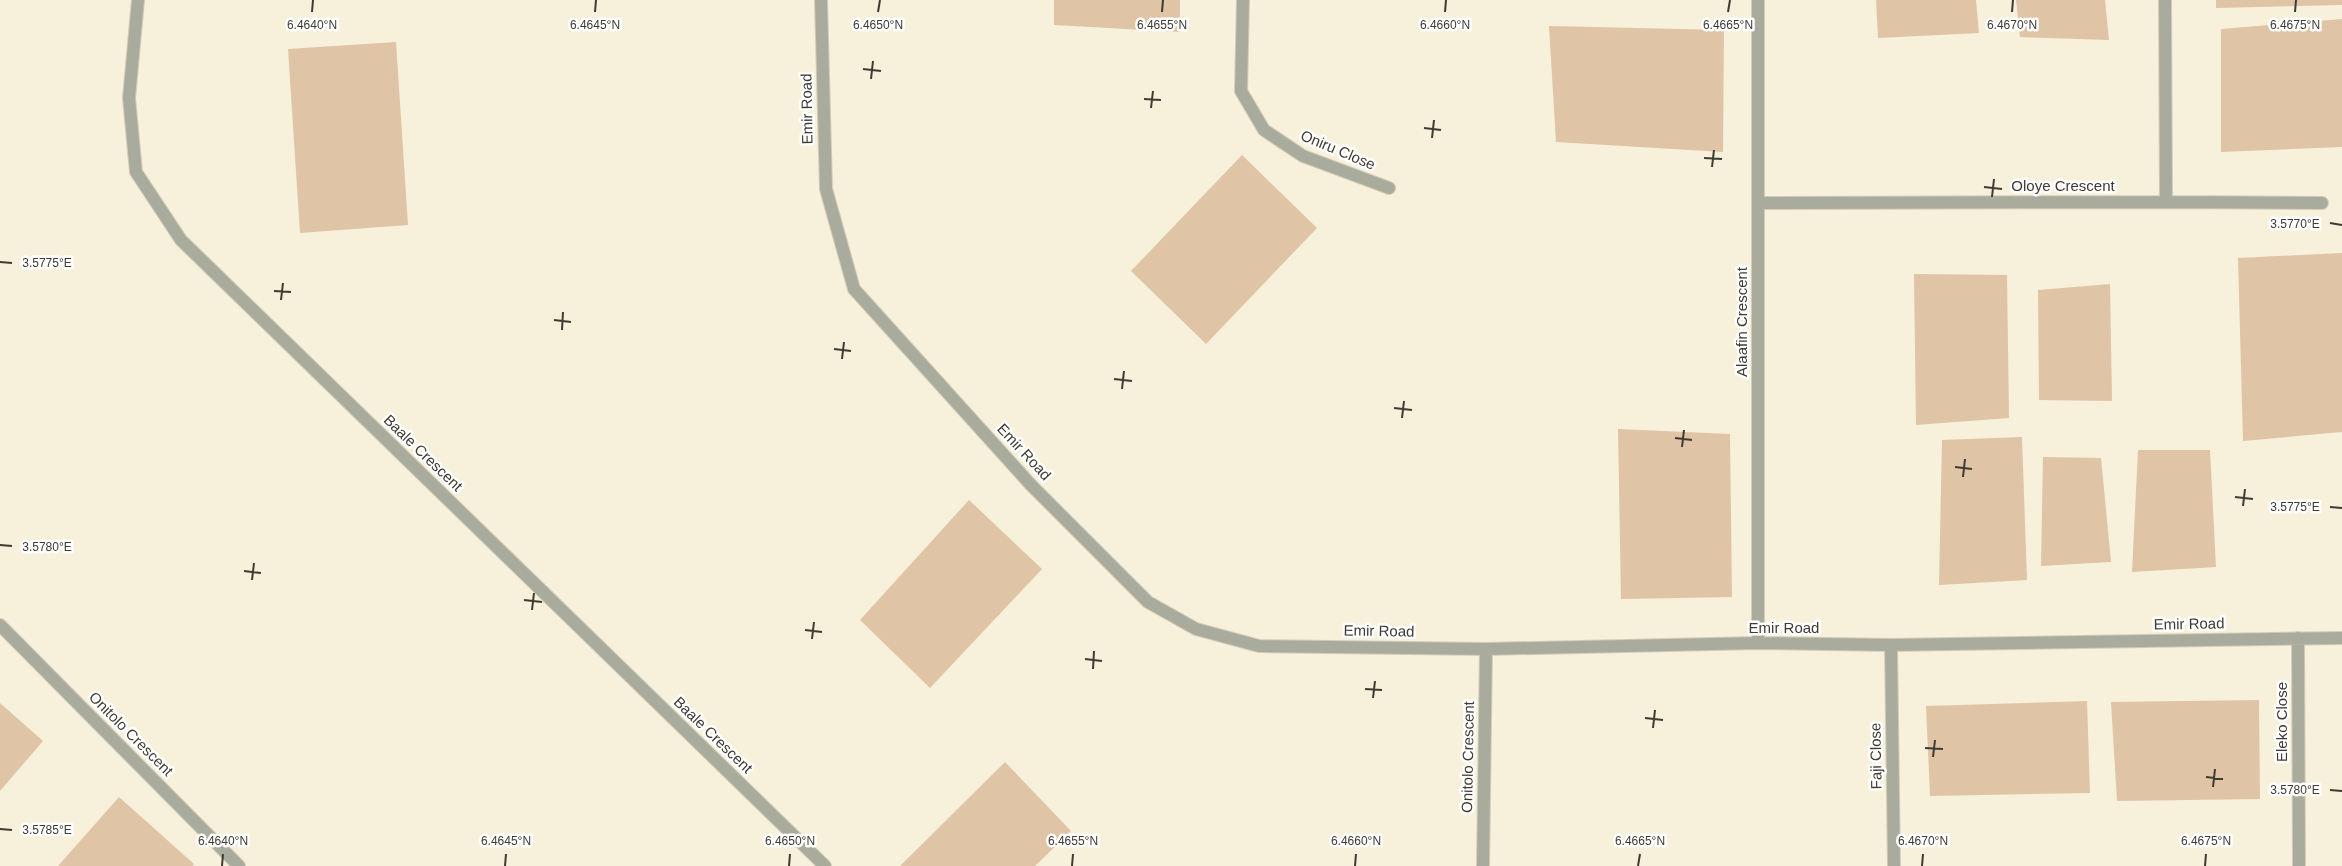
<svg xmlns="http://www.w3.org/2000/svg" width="2342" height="866" viewBox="0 0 2342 866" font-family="Arial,sans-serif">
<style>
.building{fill:#e0c4a6}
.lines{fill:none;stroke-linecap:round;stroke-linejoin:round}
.street-casing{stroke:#d2ccb9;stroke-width:14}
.street{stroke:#a9ac9c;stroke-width:12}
.ticks{fill:none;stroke:#3e3b33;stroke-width:2}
.labels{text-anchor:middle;stroke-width:5;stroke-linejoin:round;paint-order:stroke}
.street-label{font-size:15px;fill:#3e3b33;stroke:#fff}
.ticks-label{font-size:12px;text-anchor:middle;fill:#3e3b33;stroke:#fff;stroke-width:5;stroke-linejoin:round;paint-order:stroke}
</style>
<rect width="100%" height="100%" fill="#f7f0da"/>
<!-- building -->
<path class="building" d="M1054,0H1180V32L1054,25Z
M1876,0H1976L1979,33L1878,38Z
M2016,0H2105L2109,40L2020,37Z
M2216,0H2342V5L2216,8Z
M2342,19V147L2221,152V29Z
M1549,26L1724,30L1723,152L1556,142Z
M396,42L408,225L300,233L288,49Z
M1242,155L1317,228L1206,344L1131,271Z
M2342,253V432L2243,441L2238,258Z
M1914,274L2007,275L2009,418L1916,425Z
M2110,284L2112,401L2039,400L2038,290Z
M1618,429L1730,434L1732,597L1621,599Z
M2022,437L2027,580L1939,585L1942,440Z
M2138,450H2210L2216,567L2132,572Z
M2043,457L2101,458L2111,562L2041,566Z
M969,500L1042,569L930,688L860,620Z
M2259,700L2260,799L2117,801L2111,702Z
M2087,701L2090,793L1930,796L1926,706Z
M0,703L43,741L0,791Z
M1005,762L1071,831L1035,866H900Z
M119,797L194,864L192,866H58Z"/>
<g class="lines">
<defs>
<path id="street" d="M138,0L129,98L136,172L181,240L825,866
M821,0L826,189L854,289L1031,485L1148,602L1196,629L1259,646L1486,649L1758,643L1891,645L2342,638
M1243,0L1241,91L1264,130L1303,156L1389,188
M1758,0V643
M2166,202L2322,203
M1758,203L2166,202L2165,0
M0,625L239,866
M2298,638L2299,866
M1891,645L1894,866
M1483,866L1486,649"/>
</defs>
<!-- street casing -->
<use href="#street" class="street-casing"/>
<!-- street -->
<use href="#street" class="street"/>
</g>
<!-- ticks -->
<path class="ticks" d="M312,12L313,0M595,12L596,0M878,12L880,0M1162,12L1163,0M1445,12L1446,0M1728,12L1730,0M2012,12L2013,0M2295,12L2296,0M863,69L881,71M871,79L873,61M1144,99L1161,100M1151,108L1153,91M1424,128L1441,130M1432,138L1434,120M1704,158L1722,159M1712,167L1714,150M1984,187L2002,189M1992,197L1994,179M2330,223L2342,225M0,262L12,263M274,291L291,292M281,300L283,283M554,320L571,322M562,330L563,312M834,349L851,351M842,359L844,342M1114,379L1132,381M1122,389L1124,371M1394,408L1412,410M1402,418L1404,401M1675,438L1692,440M1682,447L1684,430M1955,467L1972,469M1963,477L1965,459M2235,497L2253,499M2243,506L2245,489M2330,507L2342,508M0,545L12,546M244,571L261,573M252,580L254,563M524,600L542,602M532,610L534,593M805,630L822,632M812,639L814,622M1085,659L1102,661M1093,669L1094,651M1365,689L1382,690M1373,698L1375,681M1645,718L1663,720M1653,728L1655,710M1925,748L1943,749M1933,757L1935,740M2206,777L2223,779M2213,787L2215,769M2330,790L2342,791M0,829L12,830M222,866L223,854M505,866L506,854M789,866L790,854M1072,866L1073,854M1355,866L1356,854M1638,866L1640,854M1922,866L1923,854M2205,866L2206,854"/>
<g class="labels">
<!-- street labels -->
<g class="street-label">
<text transform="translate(807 109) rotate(-91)" y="5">Emir Road</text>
<text transform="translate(1338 150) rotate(23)" y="5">Oniru Close</text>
<text x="2063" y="191">Oloye Crescent</text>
<text transform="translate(1742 322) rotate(-90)" y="5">Alaafin Crescent</text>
<text transform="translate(1024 452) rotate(47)" y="5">Emir Road</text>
<text transform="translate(423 453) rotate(44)" y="5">Baale Crescent</text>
<text transform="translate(2189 624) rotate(-1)" y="5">Emir Road</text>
<text x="1784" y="633">Emir Road</text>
<text transform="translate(1379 631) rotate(1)" y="5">Emir Road</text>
<text transform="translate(2282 722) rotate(-90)" y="5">Eleko Close</text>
<text transform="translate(131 734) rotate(45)" y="5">Onitolo Crescent</text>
<text transform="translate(713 735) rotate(44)" y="5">Baale Crescent</text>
<text transform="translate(1876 756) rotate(-91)" y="5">Faji Close</text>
<text transform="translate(1468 757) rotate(-89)" y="5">Onitolo Crescent</text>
</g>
</g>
<g class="ticks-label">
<text x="312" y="29">6.4640°N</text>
<text x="595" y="29">6.4645°N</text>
<text x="878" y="29">6.4650°N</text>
<text x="1162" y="29">6.4655°N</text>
<text x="1445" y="29">6.4660°N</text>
<text x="1728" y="29">6.4665°N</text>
<text x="2012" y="29">6.4670°N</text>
<text x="2295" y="29">6.4675°N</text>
<text x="2295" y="228">3.5770°E</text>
<text x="47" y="267">3.5775°E</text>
<text x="2295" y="511">3.5775°E</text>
<text x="47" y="551">3.5780°E</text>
<text x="2295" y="794">3.5780°E</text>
<text x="47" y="834">3.5785°E</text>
<text x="223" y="845">6.4640°N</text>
<text x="506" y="845">6.4645°N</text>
<text x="790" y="845">6.4650°N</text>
<text x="1073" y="845">6.4655°N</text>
<text x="1356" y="845">6.4660°N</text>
<text x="1640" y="845">6.4665°N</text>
<text x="1923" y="845">6.4670°N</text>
<text x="2206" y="845">6.4675°N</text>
</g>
</svg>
